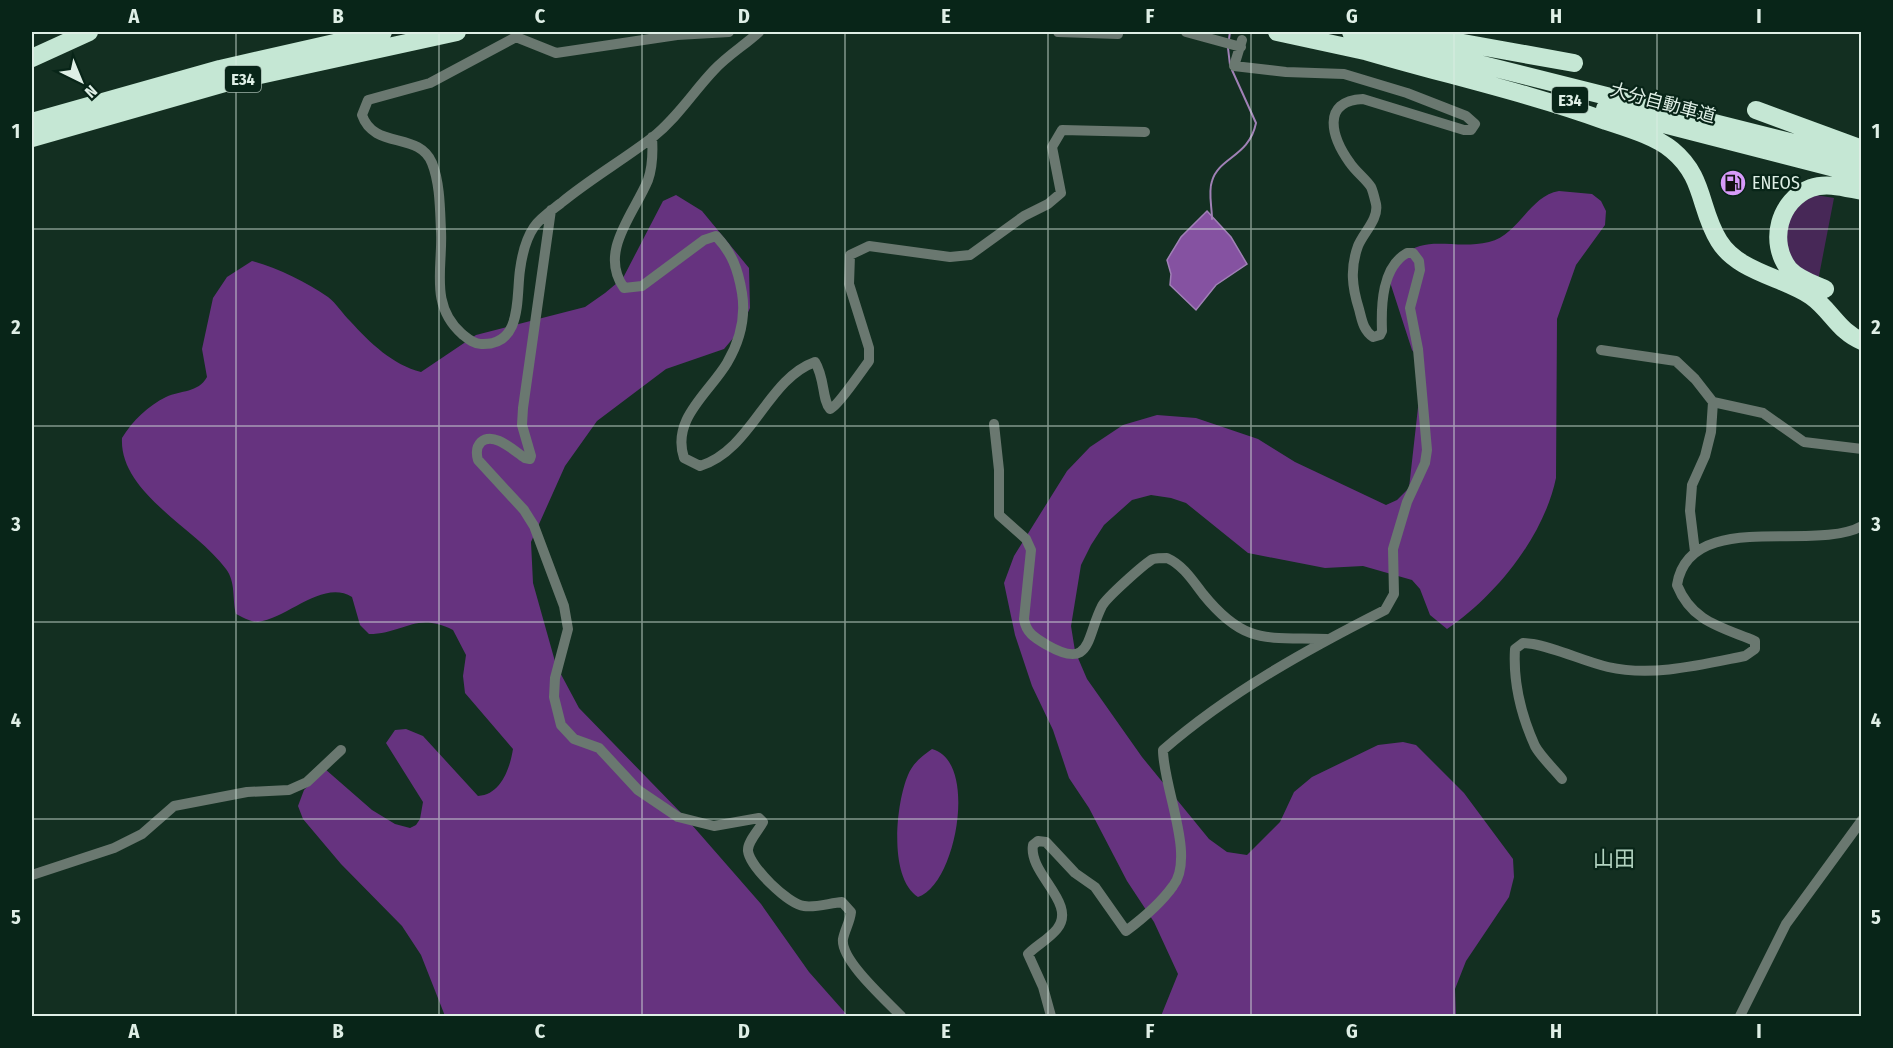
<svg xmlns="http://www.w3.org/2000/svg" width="1893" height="1048" viewBox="0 0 1893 1048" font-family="'Fira Sans Condensed','Noto Sans JP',sans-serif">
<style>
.green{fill:#472857}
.forest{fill:#66337f}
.water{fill:#8552a1;stroke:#a081b6;stroke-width:1.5}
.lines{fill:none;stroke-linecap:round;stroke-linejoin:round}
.stream{stroke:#a081b6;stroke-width:2}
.street{stroke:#6a7870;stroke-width:10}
.highway{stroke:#c5e7d4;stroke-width:18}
.grid{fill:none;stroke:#dfefe6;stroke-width:1.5;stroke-opacity:0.55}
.labels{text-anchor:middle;stroke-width:4.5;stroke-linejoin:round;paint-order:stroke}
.shield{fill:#082518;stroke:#9eb2a8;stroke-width:1.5}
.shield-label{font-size:16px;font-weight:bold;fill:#dfefe6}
.street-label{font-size:18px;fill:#dfefe6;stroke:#082518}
.poi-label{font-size:18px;fill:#dfefe6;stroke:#082518;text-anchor:start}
.quarter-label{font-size:21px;fill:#b2d3c0;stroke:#082518}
.neatline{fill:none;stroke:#dfefe6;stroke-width:2}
.grid-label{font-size:20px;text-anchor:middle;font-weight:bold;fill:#dfefe6}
</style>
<rect width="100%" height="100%" fill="#132f21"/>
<!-- green -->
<path class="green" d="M1816,195L1834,198L1818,281C1810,275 1796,268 1791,261C1774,235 1792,204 1816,195Z"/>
<!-- forest -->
<path class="forest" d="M1559,191L1592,194L1601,201L1606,211L1605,225L1576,265L1557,319L1556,478C1544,536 1496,596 1447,629L1430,615L1420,589L1412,580L1363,566L1325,568L1248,553L1186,503L1171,498L1151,495L1132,500L1104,525L1091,545L1081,565L1071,626L1075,651L1087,679L1142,757L1209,839L1227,852L1247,855L1280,822L1294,792L1312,777L1378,745L1403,742L1416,745L1464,793L1513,859L1514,877L1509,897L1466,961L1455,989L1456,1016H1161L1178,974L1154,922L1127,881L1089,808L1069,778L1053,730L1032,686L1015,635L1004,583L1014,556L1067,471L1090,447L1123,425L1157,415L1196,418L1258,439L1295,462L1386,505L1397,500L1409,488L1422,372L1419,359L1412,350L1389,279C1412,225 1446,252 1489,242C1519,235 1529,196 1559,191Z
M676,195L702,211L749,268L750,308L740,330L724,349L666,369L597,421L565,466L531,542L533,583L556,665L579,708L685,817L761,904L809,972L848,1016H445L421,955L402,926L341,864L303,819L298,806L304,790L325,769L372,810L395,824L410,828L416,825L420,819L423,802L386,743L395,730L406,729L423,736L478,796C501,795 510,768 513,749L465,693L463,676L466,655L453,630C416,611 404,634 369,634L360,625L352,597C323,579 288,618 258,622C251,622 242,617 236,614C232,599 236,582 226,569C197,529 119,493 122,438C133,420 148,406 166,397C181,390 198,393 207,377L202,349L213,298L227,277L252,261C278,268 306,282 328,297C336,303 343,314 350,321C370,343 393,365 421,372L476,335L585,307L605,293L623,278L663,201Z
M932,749C979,761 956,885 918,897C888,878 896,803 908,775C913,763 922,756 932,749Z"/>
<!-- water -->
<path class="water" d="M1207,211L1231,237L1247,264L1216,285L1196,310L1170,285L1171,274L1167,260L1181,237Z"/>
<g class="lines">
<!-- stream -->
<path class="stream" d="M1229,39L1230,32
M1228,48L1230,65
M1212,219C1212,207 1208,192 1212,181C1219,157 1249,157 1256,123L1232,70"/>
<!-- street -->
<path class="street" d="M1058,32L1118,34
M1186,32L1241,47
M516,37L430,83L368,100L362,115C374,150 419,131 432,163C440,183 440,209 441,231C443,267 429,305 462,334C467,338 473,344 481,344C523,346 516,297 520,270C522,255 525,240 534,227C540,218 552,210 561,203C590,179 623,160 653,137C678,117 693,92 714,70C728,55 745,45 759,32
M516,37L556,53L677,35L729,32
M652,137C653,152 653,166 648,180C634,214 598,252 624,288L642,286L704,240L716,236C732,253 738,269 742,293C746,318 740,341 727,363C709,393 671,419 684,458L700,466C752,450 767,379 815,362C825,378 822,400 830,409C837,407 863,369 869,361V348L849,284L850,255L869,246L950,257L970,255L1024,216L1048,204L1061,193L1052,147L1062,130L1145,132
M551,210L523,408L522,425L531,456L530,459L525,458C514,451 494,431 481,442C476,447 476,453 478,460L524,510L534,526L564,606L568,629L555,678L554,697L561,725L574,739L599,748L638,790L678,817L714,826L759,818L763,822C759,830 747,842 748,851C750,867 788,904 804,906C815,908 830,903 842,902L851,912C850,922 845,929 843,939C840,960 887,1001 901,1016
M1601,350L1676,361L1695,379L1713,402L1763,413L1804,442L1862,449
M994,424L999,470V515L1026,539L1031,550L1024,619C1026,633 1035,638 1047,645C1092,671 1086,637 1102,606C1106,598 1145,563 1153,559C1157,558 1163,558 1167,558C1183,565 1193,581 1203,594C1245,646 1267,637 1327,639
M1695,552L1690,511L1692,485L1705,456L1711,432L1713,402
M1562,779C1554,769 1541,757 1535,746C1522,717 1513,682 1515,649L1523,643L1533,644C1559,649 1583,661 1608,667C1653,677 1700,665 1745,656L1755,649V641C1721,627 1692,622 1677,585C1689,508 1814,553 1862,526
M32,875L114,848L142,834L174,806L247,792L289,790L307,782L341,750
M1051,1016L1043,987L1028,954C1037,945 1049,939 1057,929C1078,903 1028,874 1033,845L1038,841L1046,842L1075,873L1095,887L1126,931C1142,919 1161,903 1173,886C1196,857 1163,787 1163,750C1230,692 1306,650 1385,610L1394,594L1393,549L1407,502L1425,463L1427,450L1418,349L1410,308L1420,270L1419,261L1413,253H1407C1382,267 1381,305 1382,331L1380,335L1373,337C1363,330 1362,320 1359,309C1352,287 1350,268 1358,246C1363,233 1379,219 1376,204C1375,200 1373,191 1371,187C1365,178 1356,172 1350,163C1332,138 1320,101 1363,99L1464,130H1471L1475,124L1466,116L1407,93L1344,74L1286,72L1234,66L1242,40
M1740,1016L1786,924L1862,820"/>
<!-- highway -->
<path class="highway" d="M1277,32L1374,53
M1351,32L1862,160
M1402,32L1574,63
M1362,50C1443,74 1526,92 1606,121C1627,128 1655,136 1672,150C1705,177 1699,209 1719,241C1738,272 1783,277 1811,296C1831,310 1839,332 1862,341
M32,58L89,32
M1605,109L1862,175
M1756,110L1862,149
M32,122L220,69L383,32
M32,138L228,82L457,32
M1825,289C1813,284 1798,279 1789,269C1768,242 1779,200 1811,188C1827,182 1846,188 1862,191"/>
</g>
<!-- grid -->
<path class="grid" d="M236,32V1016M439,32V1016M642,32V1016M845,32V1016M1048,32V1016M1251,32V1016M1454,32V1016M1657,32V1016M32,229H1862M32,426H1862M32,622H1862M32,819H1862"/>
<!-- icons -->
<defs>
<symbol id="fuel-disc" viewBox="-11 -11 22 22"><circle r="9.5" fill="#d79bf9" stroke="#082518"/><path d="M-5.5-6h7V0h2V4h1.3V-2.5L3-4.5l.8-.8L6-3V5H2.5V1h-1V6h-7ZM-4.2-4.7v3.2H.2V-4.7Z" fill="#111"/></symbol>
</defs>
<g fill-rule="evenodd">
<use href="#fuel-disc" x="1718" y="168" width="30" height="30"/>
</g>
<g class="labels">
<!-- shield labels -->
<g class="shield">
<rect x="225" y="66" width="36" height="26" rx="4.5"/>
<rect x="1552" y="87" width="36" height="26" rx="4.5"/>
</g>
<g class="shield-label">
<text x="243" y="85">E34</text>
<text x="1570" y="106">E34</text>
</g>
<!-- street labels -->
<g class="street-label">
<text transform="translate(1663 103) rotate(15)" y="6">大分自動車道</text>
</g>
<!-- poi labels -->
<g class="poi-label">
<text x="1752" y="189">ENEOS</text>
</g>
<!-- quarter labels -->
<g class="quarter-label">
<text x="1614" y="866">山田</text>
</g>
</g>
<!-- border -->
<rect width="1893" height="1048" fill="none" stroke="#082518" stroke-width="66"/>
<!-- north arrow -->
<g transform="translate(81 81) rotate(137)" stroke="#082518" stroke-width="4.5" paint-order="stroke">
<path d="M0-4.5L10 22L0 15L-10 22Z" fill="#dfefe6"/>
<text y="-9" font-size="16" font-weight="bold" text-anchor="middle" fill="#dfefe6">N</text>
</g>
<rect x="33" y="33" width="1827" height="982" class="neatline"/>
<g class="grid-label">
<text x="134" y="23">A</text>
<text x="338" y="23">B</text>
<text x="540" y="23">C</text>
<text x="744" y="23">D</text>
<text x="946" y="23">E</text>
<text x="1150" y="23">F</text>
<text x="1352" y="23">G</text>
<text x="1556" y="23">H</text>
<text x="1759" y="23">I</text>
<text x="16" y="138">1</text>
<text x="1876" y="138">1</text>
<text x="16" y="334">2</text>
<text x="1876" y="334">2</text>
<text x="16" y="531">3</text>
<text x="1876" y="531">3</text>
<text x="16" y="727">4</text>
<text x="1876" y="727">4</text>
<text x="16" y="924">5</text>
<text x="1876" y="924">5</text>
<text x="134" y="1038">A</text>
<text x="338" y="1038">B</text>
<text x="540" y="1038">C</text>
<text x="744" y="1038">D</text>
<text x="946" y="1038">E</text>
<text x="1150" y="1038">F</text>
<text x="1352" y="1038">G</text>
<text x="1556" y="1038">H</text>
<text x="1759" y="1038">I</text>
</g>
</svg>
